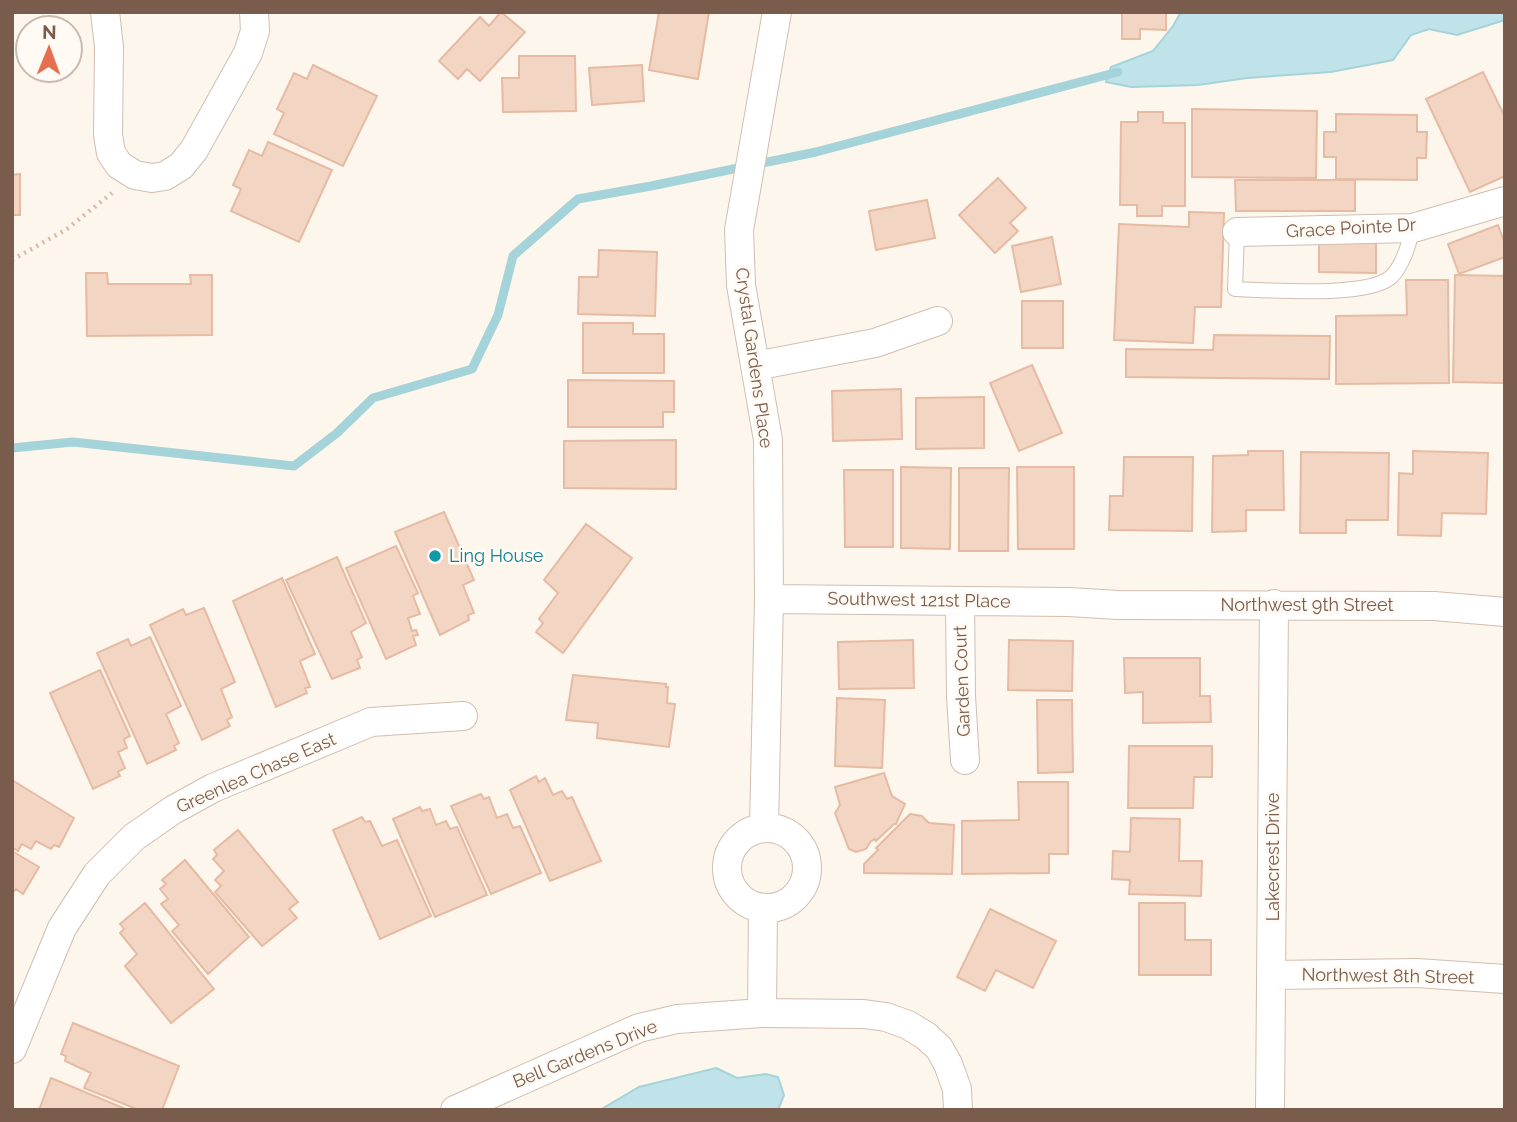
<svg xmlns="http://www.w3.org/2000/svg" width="1517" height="1122" viewBox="0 0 1517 1122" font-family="Raleway,sans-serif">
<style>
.water{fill:#bfe3e8;stroke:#a5d3da;stroke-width:2}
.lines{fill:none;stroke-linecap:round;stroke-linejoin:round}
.stream{stroke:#a5d3da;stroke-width:9}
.building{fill:#f3d5c3;stroke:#e6bba3;stroke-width:2}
.lane-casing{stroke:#d1beb0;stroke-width:16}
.street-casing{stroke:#d1beb0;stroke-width:30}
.path{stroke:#d9b8a5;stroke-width:4.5;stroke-dasharray:2 5;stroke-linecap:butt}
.lane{stroke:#fff;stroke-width:14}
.street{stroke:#fff;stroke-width:28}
.culture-dot{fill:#0f9aa8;stroke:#fffaf3;stroke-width:2.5}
.labels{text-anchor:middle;stroke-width:5;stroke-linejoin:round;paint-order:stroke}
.street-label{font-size:18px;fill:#7a5c4d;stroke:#fffaf3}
.culture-label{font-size:18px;fill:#0d838f;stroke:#fffaf3;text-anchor:start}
</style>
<rect width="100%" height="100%" fill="#fdf6ec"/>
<!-- water -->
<path class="water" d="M1181,12H1505V20L1457,35L1429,29L1411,35L1393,60L1331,72L1247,78L1198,85L1131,87L1106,82L1111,67L1153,51L1173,26Z
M716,1068L737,1078L766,1074L778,1077L784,1095L778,1110H600L639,1087Z"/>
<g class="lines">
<!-- stream -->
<path class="stream" d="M12,448L73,442L294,466L337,433L373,398L472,369L498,315L513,256L578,199L651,186L816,152L1118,72"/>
</g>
<!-- building -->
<path class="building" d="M501,12L525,32L480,81L467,69L458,79L439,61L480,17L489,26Z
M659,12H709L698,79L649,70Z
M1122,12H1166V30L1140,29V39H1122Z
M519,56H575L576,111L503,112L502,78H519Z
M313,65L377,96L343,166L274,134L284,113L277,109L294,73L307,79Z
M642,65L644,101L592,105L589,68Z
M1483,72L1505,117V176L1470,192L1426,99Z
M1192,109L1317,111L1316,178L1192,177Z
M1138,112H1163V123H1185V206H1162V216H1137V205H1120L1121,122H1138Z
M1336,114L1417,115V132H1427L1426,158H1417V180L1336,179V157H1324V132H1336Z
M268,142L332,170L299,242L231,211L241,189L233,185L249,150L262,156Z
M20,174V215H12V175Z
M998,178L1026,208L1010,223L1018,231L995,253L959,215Z
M1235,180H1355V211H1236Z
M927,200L935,238L876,250L869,211Z
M1189,212L1224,213L1221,307H1195L1193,343L1114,340L1119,224L1189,227Z
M1498,225L1505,244V257L1459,274L1448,244Z
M1052,237L1061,284L1021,292L1012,246Z
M1319,243H1376V273L1319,272Z
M599,250L657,252L655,316L578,314L579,277H598Z
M86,273H107L108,284H191L190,275H212V335L87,336Z
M1455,275L1505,276V383L1453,382Z
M1406,280H1448L1449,383L1336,384V316L1407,315Z
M1022,301H1063V348H1022Z
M583,323H633V334H664V373H583Z
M1214,335L1330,336L1329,379L1126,377V349L1213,350Z
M1032,365L1062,433L1019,451L990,383Z
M568,380L674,381V412H663V427H568Z
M901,389L902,439L833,441L832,391Z
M984,397V448L916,449V398Z
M676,440V489L564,488V441Z
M1248,451H1283L1284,510H1246V531L1212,532L1213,456L1248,455Z
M1413,451L1488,453L1486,514L1442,513L1441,536L1398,535L1399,473L1413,474Z
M1301,452L1389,453L1388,520H1346V533H1300Z
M1124,457H1193L1192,531L1109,530L1110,496H1123Z
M901,467L951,468L950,549L901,548Z
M1017,467H1074V549H1018Z
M959,468H1009L1008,551H959Z
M844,470H893V547H845Z
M444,512L474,580L463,585L474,613L468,615L469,620L440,635L395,532Z
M586,524L632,558L563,653L536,632L543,623L539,619L558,593L544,580Z
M396,546L418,593L413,596L420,614L408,618L412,631L416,630L418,635L413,636L416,645L386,659L346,568Z
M337,557L366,623L351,632L362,657L357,660L360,668L332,679L286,580Z
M282,578L315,654L300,661L310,687L305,688L307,693L276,707L233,601Z
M204,608L235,682L221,689L232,717L227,720L230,726L202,740L150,625L183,609L186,615Z
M150,637L181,706L166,714L179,743L174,746L176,750L147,764L97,653L128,639L131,646Z
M913,640L914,688L839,689L838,642Z
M1009,640L1073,641L1072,691L1008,690Z
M1124,658H1200V696H1210L1211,722L1143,723V692L1125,693Z
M100,670L130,736L124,739L127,748L118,752L125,768L118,772L120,776L93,789L50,693Z
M573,675L666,684V687H668L667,703L675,704L669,747L597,738L598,723L566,720Z
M837,698L885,700L882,768L835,766Z
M1037,700H1072L1073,772L1038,773Z
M1129,746H1212V777H1194L1193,808H1128Z
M884,773L892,796L905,804L896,824H894L876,841L875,839L871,841L866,849L856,852L849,849L835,813L840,805L835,787Z
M536,776L539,782L545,778L553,795L562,791L567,799L572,797L601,861L550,881L510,790Z
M12,780L74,818L59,847L54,845L51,849L36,841L31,849L22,844L18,851L12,847Z
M1018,782H1068V854H1049V873L962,874V821L1019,820Z
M481,794L484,799L489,797L497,818L507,814L513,828L520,826L541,873L491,894L451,806Z
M420,807L422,811L430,809L436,825L446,821L450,829L457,827L487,895L435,917L393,819Z
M910,814L922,816L929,823L954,825L952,874L864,873V864L878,850L876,848Z
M362,817L365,822L370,821L382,846L397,840L431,916L380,939L333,830Z
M1131,818L1180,819L1179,861H1202L1201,896L1129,894L1130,880L1112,879L1113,851L1130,852Z
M238,830L298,902L289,909L297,918L262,946L215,892L221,886L215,880L224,871L213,859L217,855L214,850Z
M12,851L39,867L23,894L16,889L12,894Z
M185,860L249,937L208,974L172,931L179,925L161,904L168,899L160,889L166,884L162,880Z
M145,903L214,989L171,1023L125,966L137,954L120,933L124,929L120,924Z
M1139,903H1185V940H1211V975H1139Z
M990,909L1056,941L1033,988L996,970L985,991L957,977Z
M73,1023L179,1066L162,1110H139L84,1088L91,1073L65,1061L66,1056L61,1054Z
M51,1078L128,1110H39Z"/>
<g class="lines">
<defs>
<path id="lane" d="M1237,232L1235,289C1268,290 1368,298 1391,277C1403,266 1409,243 1413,228"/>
<path id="street" d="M105,12L109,47L108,135L111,153L119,165L135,175L152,178L165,176L181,166L194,150L248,53L255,31L254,12
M1237,232L1413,228L1505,201
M755,366L875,343L938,321
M769,599L1069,602L1118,605L1434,606L1505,612
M960,601L961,696L965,760
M764,828L769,599L768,440L741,285L739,230L777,12
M727 868a40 40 0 1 1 80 0a40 40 0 1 1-80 0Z
M1272,975L1417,973L1505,979
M762,1013L763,908
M12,1049L62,928L97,874L134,837L173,810L213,788L371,722L463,716
M455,1110L639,1028L677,1019L762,1013L864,1014L886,1017L908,1025L926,1036L939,1048L948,1064L957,1089L958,1110
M1270,1110L1274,604"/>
</defs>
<!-- lane casing -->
<use href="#lane" class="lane-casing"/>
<!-- street casing -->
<use href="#street" class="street-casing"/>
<!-- path -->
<path class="path" d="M12,260L67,229L112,193"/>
<!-- lane -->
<use href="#lane" class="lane"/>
<!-- street -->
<use href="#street" class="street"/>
</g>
<!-- markers -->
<circle class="culture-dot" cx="435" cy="556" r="7"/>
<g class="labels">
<!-- street labels -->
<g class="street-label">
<text transform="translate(1351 228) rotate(-3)" y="6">Grace Pointe Dr</text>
<text transform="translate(754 358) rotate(82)" y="6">Crystal Gardens Place</text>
<text transform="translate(919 600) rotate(1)" y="6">Southwest 121st Place</text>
<text x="1307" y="611">Northwest 9th Street</text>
<text transform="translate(962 681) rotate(-92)" y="6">Garden Court</text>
<text transform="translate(256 773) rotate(-24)" y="6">Greenlea Chase East</text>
<text transform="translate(1273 857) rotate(-90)" y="6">Lakecrest Drive</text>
<text transform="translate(1388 976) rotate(1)" y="6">Northwest 8th Street</text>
<text transform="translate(585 1054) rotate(-22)" y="6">Bell Gardens Drive</text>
</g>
<!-- culture labels -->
<g class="culture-label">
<text x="449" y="562">Ling House</text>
</g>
</g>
<!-- border -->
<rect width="1517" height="1122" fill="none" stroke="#7a5c4d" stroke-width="28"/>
<!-- north arrow -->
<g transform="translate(49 49) rotate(1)"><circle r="33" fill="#fffaf3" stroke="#cabbb1" stroke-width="2"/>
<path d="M0-5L12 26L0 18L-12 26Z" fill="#e76f51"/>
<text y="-10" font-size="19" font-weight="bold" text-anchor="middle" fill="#7a5c4d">N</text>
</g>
</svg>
